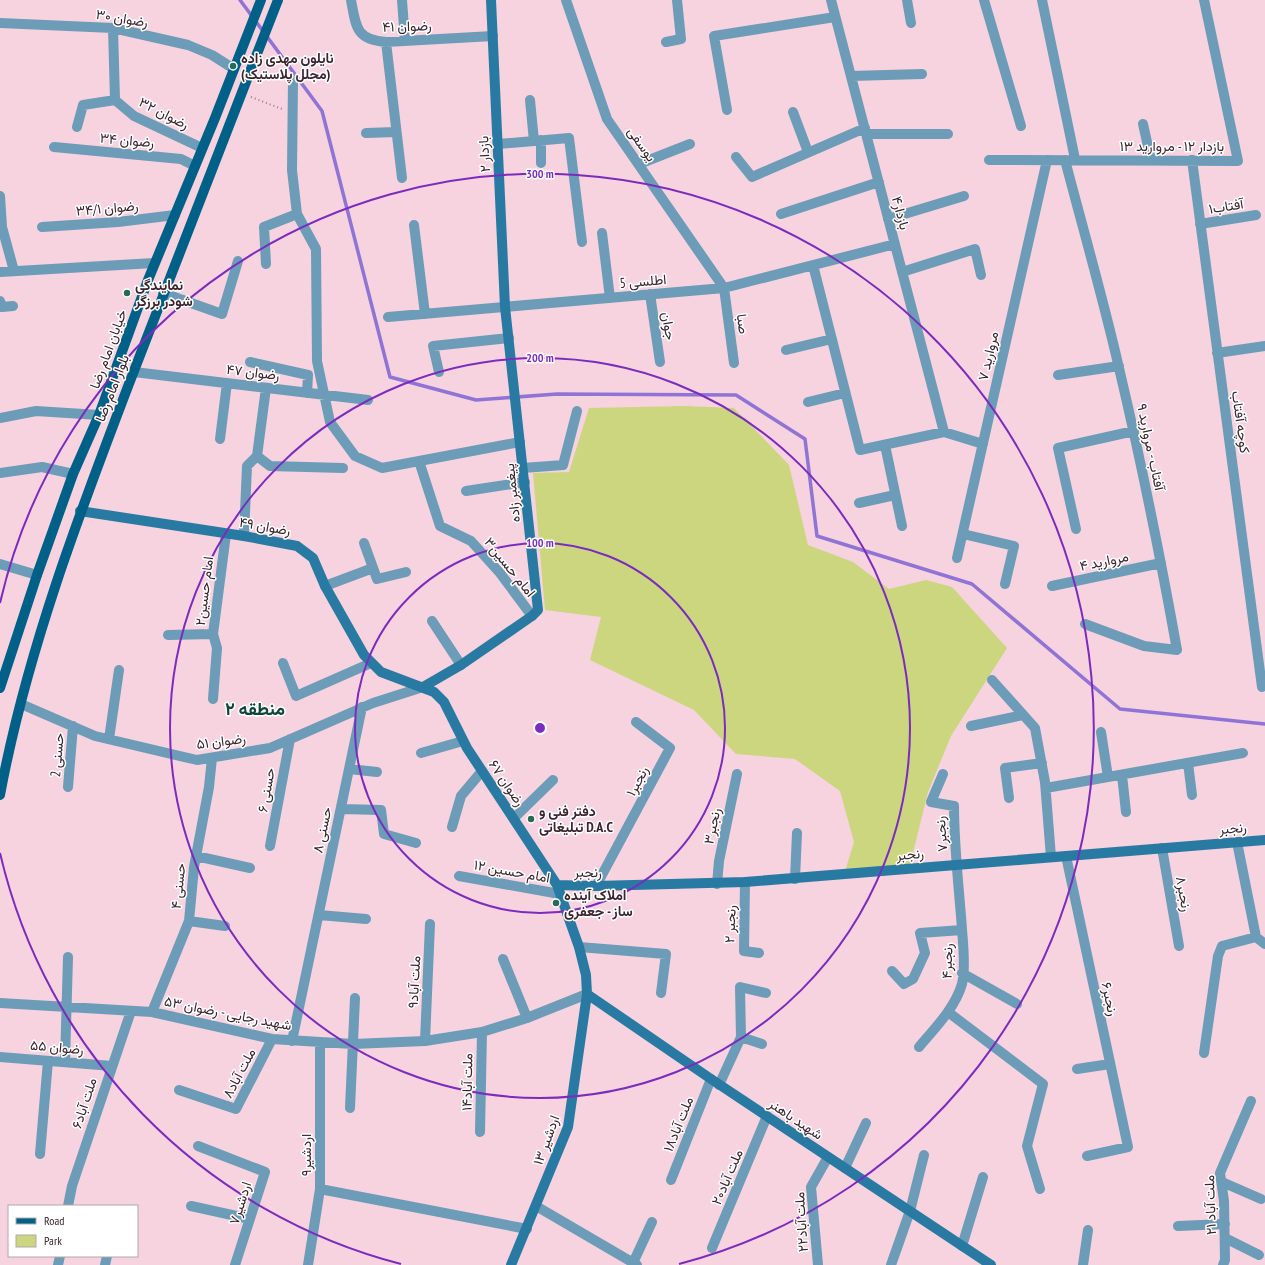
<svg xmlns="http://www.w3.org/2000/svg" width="1265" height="1265" viewBox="0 0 1265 1265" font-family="'PT Sans Narrow',Vazirmatn,sans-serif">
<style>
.green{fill:#cbd67f}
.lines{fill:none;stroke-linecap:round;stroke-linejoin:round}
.stream{stroke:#8f74d6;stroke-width:3.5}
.path{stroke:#9c7e89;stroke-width:2;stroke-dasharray:1 3;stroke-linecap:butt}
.street{stroke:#6c9cb7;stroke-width:10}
.secondary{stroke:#297aa3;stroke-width:10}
.primary{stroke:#006087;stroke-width:10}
.ring{fill:none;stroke:#7b2cbf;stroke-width:2}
.poi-dot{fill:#276a5a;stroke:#fff;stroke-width:1.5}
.labels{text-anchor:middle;stroke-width:3;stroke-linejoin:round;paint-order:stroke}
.street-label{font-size:14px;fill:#3b242d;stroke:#fff}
.poi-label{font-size:14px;font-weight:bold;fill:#3b242d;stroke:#fff;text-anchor:start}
.district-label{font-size:18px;font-weight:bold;fill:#0f463a;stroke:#fff}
.centre{fill:#7b2cbf;stroke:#fff;stroke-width:2}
.ring-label{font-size:12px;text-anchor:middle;font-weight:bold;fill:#7b2cbf;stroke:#fff;stroke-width:3;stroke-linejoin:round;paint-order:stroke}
</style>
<rect width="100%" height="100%" fill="#f7d2df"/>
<!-- green -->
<path class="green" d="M684,406L734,408L789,465L808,545L853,562L889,589L926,580L952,587L1007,648L951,736L928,792L908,873L843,878L854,842L840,791L795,759L736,754L694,710L590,660L601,617L545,610L533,473L569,472L589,408Z"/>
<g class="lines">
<!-- stream -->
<path class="stream" d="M240,0L322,111L390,377L476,400L557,394L736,395L805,439L817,536L972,584L1120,709L1265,724"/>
<!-- path -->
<path class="path" d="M251,97L282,109"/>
<!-- street -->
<path class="street" d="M351,0C356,27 356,40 386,42L493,36
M402,0L405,41
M566,0L607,119L724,288L734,363
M831,0L944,432
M907,0L911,23
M984,0L1021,126
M1042,0L1075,159
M0,23L113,28L188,45L212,55L234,69
M113,28L115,100L134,116L202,148
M386,42L402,178
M666,42L681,39L677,0
M851,76L922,74
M293,81L292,170L297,214L316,249L317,361L330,422L355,456L382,468L520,442
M530,100L534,141
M727,110L714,36L835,17
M793,112L808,152
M1143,124L1151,160
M77,127L83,105L115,100
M366,133L396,132
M866,134H948
M541,140V163
M498,144L569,138L582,242
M54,147L181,159L195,166
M736,157L752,177L865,128
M989,160L1238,161L1204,0
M1065,160C1083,229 1103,298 1119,368C1141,461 1160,555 1177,650L1144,646L1085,624
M1192,160L1262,687
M639,164L690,144
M0,196L2,227L14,271
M781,214L879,182
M888,219L964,196
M1200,224L1256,215
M414,225L425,314
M42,227L118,222L175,215
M602,233L610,298
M266,264L264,227L297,214
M813,265L860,450L944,432L983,444
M0,272L154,263
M902,272L975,249L981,275
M163,293L222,314L238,261
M650,294L660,362
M0,301L2,307L13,306
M388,317L724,288L895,244
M786,350L832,339
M1217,353L1265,346
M250,362L308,375L307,393
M134,372L368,400
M439,372L433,346L509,338
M1058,375L1119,366
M808,402L845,393
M0,418L36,411L99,415
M220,439L227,383
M885,445L902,526
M257,456L270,466L343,468
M419,461L440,526L471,541L500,573L532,616
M523,468L563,465L577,411
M0,473L42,467L73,474
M466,491L525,482
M859,503L895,495
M1076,529L1058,448L1134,431
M963,534L1014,546L1005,584
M244,536L247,466L257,456L266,388
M364,543L377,579L406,572
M957,558L1047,160
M0,564L37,575
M325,586L373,568
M1052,586L1161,563
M432,621L461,665
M168,635L213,634
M283,663L296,696L371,663
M992,680L1035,728L1045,782L1051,857
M213,699L217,648L213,634L226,534
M21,704L95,736L197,760L270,748L373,703L423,687
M971,726L1023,715
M1101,732L1108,777
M109,739L119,670
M421,753L463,741
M1188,763L1192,795
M349,769L377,772
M1122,775L1126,812
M68,787L73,726
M1046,788L1243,753
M1009,798L1005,768L1042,763
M341,809L381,810L384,834L416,843
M514,818L553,780
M452,827L461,796L482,771
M1237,842L1256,937
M270,846L290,739
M1162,848L1179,946
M196,856L250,868
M1066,856L1128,1147L1087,1156
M459,876L560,894
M795,879L797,833
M745,882L744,951L759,953
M717,884L719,861L737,774
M596,886L670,748L636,722
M319,915L366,919
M189,921L225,926
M579,947L666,954L661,993
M503,959L527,1018
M892,971L904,984L913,979L925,953L920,933L962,930
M962,973L1017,1004
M0,1003L152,1012L272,1039L353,1044L425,1041L482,1032L527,1018L587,994
M152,1012L189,921L194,867L209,787L212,758
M948,1012L1043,1084L1027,1146L1040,1189
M741,1037L762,1044
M292,1041L362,707
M425,1041L430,924
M919,1047C935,1028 955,1008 962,984C966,968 963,944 962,929C959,888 954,847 954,806L931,802L943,774
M1204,1053L1218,956L1222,946L1256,937L1265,944
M0,1057L112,1066
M65,1062L68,957
M1077,1069L1110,1064
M719,1085L741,1037L740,987L766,993
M179,1090L236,1109L272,1039
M350,1108L355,998
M480,1132L482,1032
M198,1146L265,1172L235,1265
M40,1154L48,1061
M845,1168L866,1123
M671,1180L711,1079
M1222,1182L1261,1199
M320,1189L527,1229
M68,1206L72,1186L131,1011
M191,1206L250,1219
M536,1206L637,1265
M1178,1226L1225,1224
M1225,1238L1259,1255
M962,1246L983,1177
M712,1248L767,1116
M633,1263L652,1222
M58,1265L60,1256
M105,1265L107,1256
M308,1265L320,1189V1043
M818,1265L811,1187L828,1157
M891,1265L910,1211L924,1155
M1083,1265L1088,1230
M1223,1265L1225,1260L1224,1201L1220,1173L1251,1101"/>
<!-- secondary -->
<path class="secondary" d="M80,511L244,536L297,546L313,558L325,586L364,655L381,672L434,692L444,702L467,748L557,885L579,947L586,975L587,994L568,1127L511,1265
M423,687L461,665L532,616L538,610L505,307L491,0
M557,885L596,886L745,882L1265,840
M587,994L711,1079L991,1265"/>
<!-- primary -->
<path class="primary" d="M0,688L37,575L73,474L99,415L148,280L215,118L261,0
M0,795C27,650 80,512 132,376C181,250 229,125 278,0"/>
</g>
<!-- distance rings -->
<g class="ring">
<circle cx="540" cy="728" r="185"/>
<circle cx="540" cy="728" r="370"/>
<path d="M401 1264A554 554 0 0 1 0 853M0 603A554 554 0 1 1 679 1264"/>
</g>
<!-- markers -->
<g class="poi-dot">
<circle cx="233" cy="66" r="4"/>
<circle cx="127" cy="293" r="4"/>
<circle cx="531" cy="819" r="4"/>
<circle cx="556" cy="903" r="4"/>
</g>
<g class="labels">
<!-- street labels -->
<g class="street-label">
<text transform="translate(122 18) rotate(9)" y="5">رضوان ۳۰</text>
<text transform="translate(407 26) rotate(-2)" y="5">رضوان ۴۱</text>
<text transform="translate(164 113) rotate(27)" y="5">رضوان ۳۲</text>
<text transform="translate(127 140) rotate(5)" y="5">رضوان ۳۴</text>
<text transform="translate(642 144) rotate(55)" y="5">یوسفی</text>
<text x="1172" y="151">بازدار ۱۲ - مروارید ۱۳</text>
<text transform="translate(484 154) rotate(-93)" y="5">بازدار ۲</text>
<text transform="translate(1226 206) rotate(-9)" y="5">آفتاب۱</text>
<text transform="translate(107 208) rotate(-5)" y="5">رضوان ۳۴/۱</text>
<text transform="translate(901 213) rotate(75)" y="5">بازدار۴</text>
<text transform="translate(643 281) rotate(-5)" y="5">اطلسی 5</text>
<text transform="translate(743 324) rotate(83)" y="5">صبا</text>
<text transform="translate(669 326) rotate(81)" y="5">جوان</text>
<text transform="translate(108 349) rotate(-70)" y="5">خیابان امام رضا</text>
<text transform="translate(988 356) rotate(-77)" y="5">مروارید ۷</text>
<text transform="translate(253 372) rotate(7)" y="5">رضوان ۴۷</text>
<text transform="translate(112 388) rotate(-69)" y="5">بلوار امام رضا</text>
<text transform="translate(1241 422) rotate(82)" y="5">کوچه آفتاب</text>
<text transform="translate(1151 447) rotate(78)" y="5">آفتاب - مروارید ۹</text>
<text transform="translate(512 493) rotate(-96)" y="5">پیغمبر زاده</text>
<text transform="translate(265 526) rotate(10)" y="5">رضوان ۴۹</text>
<text transform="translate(1104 561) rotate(-12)" y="5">مروارید ۴</text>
<text transform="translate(510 567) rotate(51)" y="5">امام حسین۳</text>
<text transform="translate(204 591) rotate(-83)" y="5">امام حسین۲</text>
<text transform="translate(221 741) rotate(-7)" y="5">رضوان ۵۱</text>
<text transform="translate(57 755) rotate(-85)" y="5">حسنی 2</text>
<text transform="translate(637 781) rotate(-62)" y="5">رنجبر۱</text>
<text transform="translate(507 783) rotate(56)" y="5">رضوان ۶۷</text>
<text transform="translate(266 790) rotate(-80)" y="5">حسنی ۶</text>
<text transform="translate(712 826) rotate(-78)" y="5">رنجبر۳</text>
<text transform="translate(1233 828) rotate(-4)" y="5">رنجبر</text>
<text transform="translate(322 830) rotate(-78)" y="5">حسنی ۸</text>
<text transform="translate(941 834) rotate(-94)" y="5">رنجبر۷</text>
<text transform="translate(910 854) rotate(-5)" y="5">رنجبر</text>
<text transform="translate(512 871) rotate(10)" y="5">امام حسین ۱۲</text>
<text transform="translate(588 872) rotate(1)" y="5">رنجبر</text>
<text transform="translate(178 886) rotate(-84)" y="5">حسنی ۴</text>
<text transform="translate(1184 894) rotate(80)" y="5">رنجبر۸</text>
<text transform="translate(730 924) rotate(-88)" y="5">رنجبر ۲</text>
<text transform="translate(947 961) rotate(-88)" y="5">رنجبر۴</text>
<text transform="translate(414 982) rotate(-87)" y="5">ملت آباد۹</text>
<text transform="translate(1110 999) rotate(78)" y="5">رنجبر۶</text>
<text transform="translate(228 1013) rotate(11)" y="5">شهید رجایی - رضوان ۵۳</text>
<text transform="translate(57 1047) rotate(5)" y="5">رضوان ۵۵</text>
<text transform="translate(239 1073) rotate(-62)" y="5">ملت آباد۸</text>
<text transform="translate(467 1082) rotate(-89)" y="5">ملت آباد۱۴</text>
<text transform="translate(84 1103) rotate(-72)" y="5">ملت آباد۶</text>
<text transform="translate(796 1119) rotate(34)" y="5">شهید باهنر</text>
<text transform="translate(678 1124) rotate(-68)" y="5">ملت آباد۱۸</text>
<text transform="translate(546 1140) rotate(-70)" y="5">اردشیر ۱۳</text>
<text transform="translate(306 1155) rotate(-90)" y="5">اردشیر۹</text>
<text transform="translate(727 1177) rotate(-67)" y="5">ملت آباد۲۰</text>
<text transform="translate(240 1203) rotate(-72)" y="5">اردشیر۷</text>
<text transform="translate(1210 1205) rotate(-92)" y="5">ملت آباد ۲۱</text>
<text transform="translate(801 1222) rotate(-94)" y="5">ملت آباد۲۲</text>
</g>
<!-- poi labels -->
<g class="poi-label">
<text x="241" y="63">نایلون مهدی زاده<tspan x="241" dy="16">(مجلل پلاستیک)</tspan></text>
<text x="135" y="290">نمایندگی<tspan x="135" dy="16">شودر برزگر</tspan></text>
<text x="539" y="816">دفتر فنی و<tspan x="539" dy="16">تبلیغاتی D.A.C</tspan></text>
<text x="564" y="900">املاک آینده<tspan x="564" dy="16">ساز - جعفری</tspan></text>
</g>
<!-- district labels -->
<g class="district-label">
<text x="255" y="715">منطقه ۲</text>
</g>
</g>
<circle cx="540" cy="728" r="6" class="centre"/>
<g class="ring-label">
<text x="540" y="178">300 m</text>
<text x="540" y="362">200 m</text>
<text x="540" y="547">100 m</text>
</g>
<!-- legend -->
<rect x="8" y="1205" width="130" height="52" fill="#ffffff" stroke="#b1a7ab"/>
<rect x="16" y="1218" width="20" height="6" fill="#006087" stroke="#b1a7ab"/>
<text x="44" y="1225" font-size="12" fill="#3b242d">Road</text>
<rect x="16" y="1235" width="20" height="12" fill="#cbd67f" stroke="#b1a7ab"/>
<text x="44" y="1245" font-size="12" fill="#3b242d">Park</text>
</svg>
